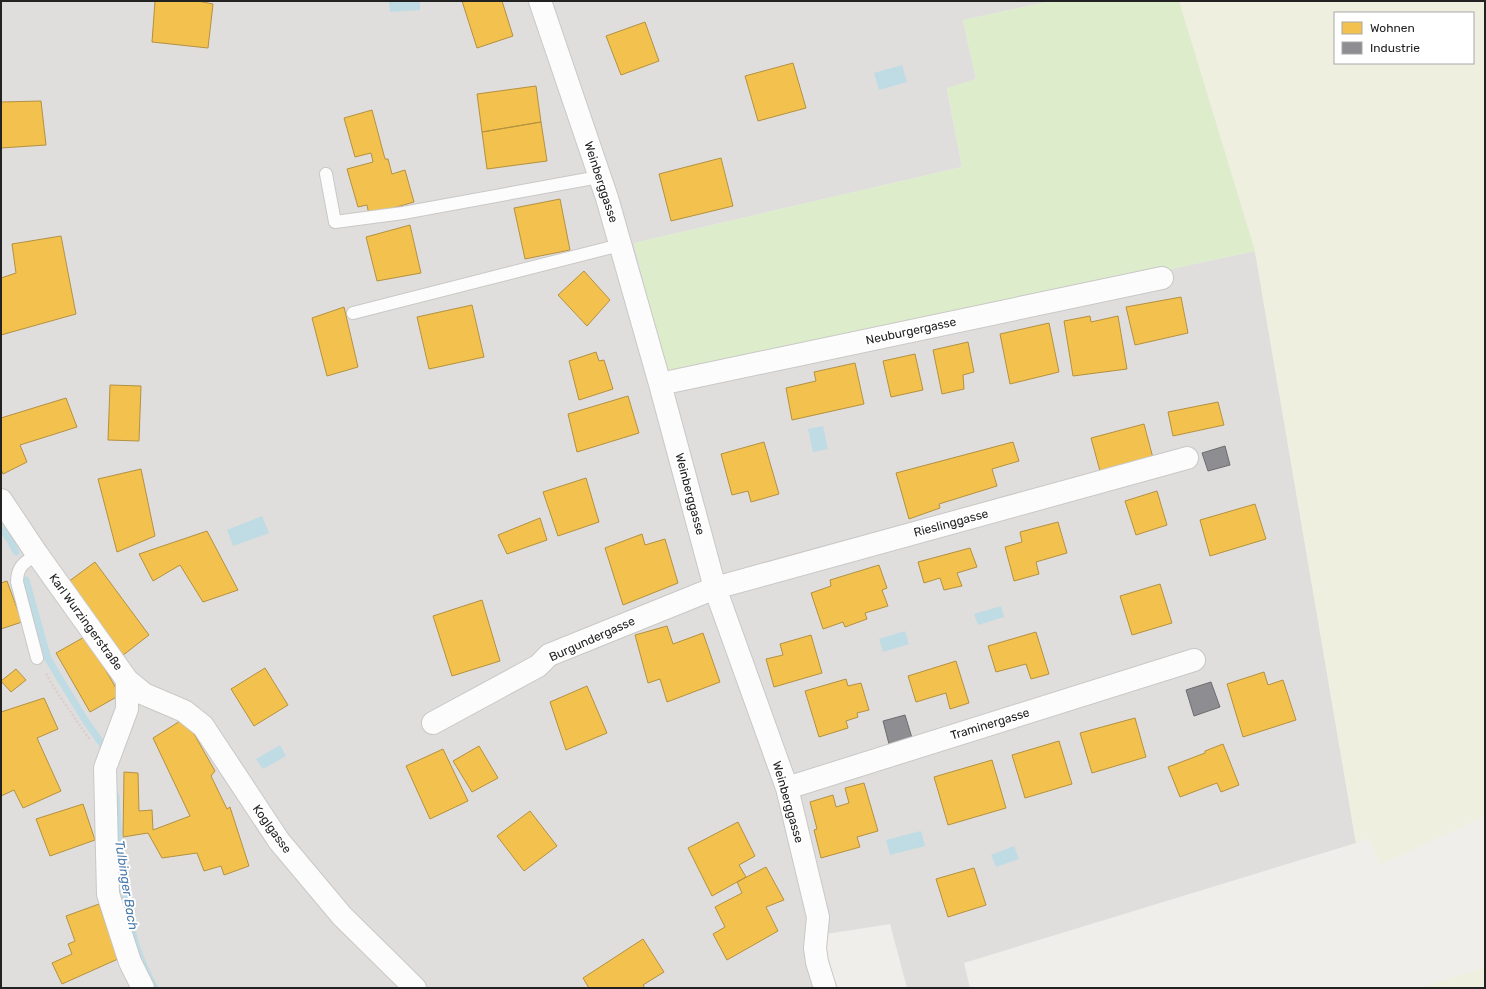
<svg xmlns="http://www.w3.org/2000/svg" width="1486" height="989" viewBox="0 0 1486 989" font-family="Rubik,sans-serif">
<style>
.residential{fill:#dfdedc}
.farmland{fill:#efefdf;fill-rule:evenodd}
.grass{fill:#ddeccb}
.water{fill:#bfdbe3}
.homes{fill:#f2c14e;stroke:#b49141}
.industry{fill:#8d8d92;stroke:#6d6d70}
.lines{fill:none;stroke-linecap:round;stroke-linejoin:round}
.stream{stroke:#bfdbe3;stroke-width:7}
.service-casing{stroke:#c9c8c7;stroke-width:14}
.minor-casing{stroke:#c9c8c7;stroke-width:24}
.path{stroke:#dccecd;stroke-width:2.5;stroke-dasharray:2 2;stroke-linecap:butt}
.service{stroke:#fdfcfc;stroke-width:12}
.minor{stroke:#fdfcfc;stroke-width:22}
.labels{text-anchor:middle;stroke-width:4;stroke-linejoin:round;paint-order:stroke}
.street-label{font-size:12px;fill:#222;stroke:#fff}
.water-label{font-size:13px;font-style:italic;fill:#4a7aab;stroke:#fff}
</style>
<rect width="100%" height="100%" fill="#f0eeeb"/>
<!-- residential -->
<path class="residential" d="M1,1H1052L963,20L976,79L947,89L962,167L634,243L667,377L1255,251L1356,843L964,963L970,988H907L890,924L820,935L836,988H1Z"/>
<!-- farmland -->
<path class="farmland" d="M1179,1H1485V816L1380,865L1369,838L1356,843L1255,252ZM1335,13H1473V63H1335Z
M1485,967V988H1420Z"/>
<!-- grass -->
<path class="grass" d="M1052,1H1179L1255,251L667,377L634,243L962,167L947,88L976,79L963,20Z"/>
<!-- water -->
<path class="water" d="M389,1H420V10L390,12Z
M902,65L907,82L879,90L874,73Z
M823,426L828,449L813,452L808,429Z
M262,516L269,533L233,546L227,530Z
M1001,606L1004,617L978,625L974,614Z
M905,631L909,644L883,652L879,639Z
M280,745L286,756L263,769L256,759Z
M921,831L925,846L890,855L886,840Z
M1014,846L1019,859L996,867L991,855Z"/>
<!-- homes -->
<path class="homes" d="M155,1H198L213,4L208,48L152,42Z
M462,1H502L513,36L477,48Z
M645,22L659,61L621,75L606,36Z
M793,63L806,108L758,121L745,76Z
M536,86L541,122L482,132L477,94Z
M41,101L46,145L1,148V102Z
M372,110L385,159H388L392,174L405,170L414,202L369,215L367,205L358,207L347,169L373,162L371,153L355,157L344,118Z
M541,122L547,161L487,169L482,132Z
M721,158L733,206L671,221L659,174Z
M560,199L570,250L525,259L514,208Z
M410,225L421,273L377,281L366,237Z
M61,236L76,314L1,335V278L16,273L12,244Z
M584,271L610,300L587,326L558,295Z
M1181,297L1188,333L1135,345L1126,307Z
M472,305L484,357L429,369L417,317Z
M344,307L358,367L327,376L312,318Z
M1090,316L1091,322L1118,316L1127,369L1073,376L1064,321Z
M1049,323L1059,372L1010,384L1000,334Z
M968,342L974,372L963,375L964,389L942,394L933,350Z
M596,352L599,361L604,360L613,389L579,400L569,361Z
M915,354L923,390L891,397L883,361Z
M855,363L864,404L792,420L786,388L816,381L814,372Z
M110,385L141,386L139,441L108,440Z
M628,396L639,433L577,452L568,414Z
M66,398L77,427L20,445L27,462L3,474L1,469V418Z
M1218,402L1224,425L1173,436L1168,412Z
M1144,424L1153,458L1100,471L1091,438Z
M764,442L779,494L751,502L748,491L732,495L721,454Z
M1013,442L1019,461L992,469L997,486L939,504L940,508L909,519L896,473Z
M141,469L155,536L117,552L98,479Z
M586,478L599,522L558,536L543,492Z
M1157,491L1167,525L1136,535L1125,501Z
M1255,504L1266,539L1210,556L1200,520Z
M540,518L547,540L507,554L498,535Z
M1058,522L1067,553L1036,562L1039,574L1014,581L1005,547L1022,542L1020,532Z
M207,531L238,590L203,602L180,565L153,581L139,554Z
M642,534L645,545L665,539L678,583L623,605L605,548Z
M970,548L977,567L957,573L962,586L944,590L940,578L924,583L918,562Z
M95,562L149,635L122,656L68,582Z
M879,565L887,588L882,590L888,606L865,613L867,619L845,627L843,622L823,629L811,593L831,586L830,580Z
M7,581L22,622L1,629V583Z
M1160,584L1172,623L1132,635L1120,596Z
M482,600L500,661L452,676L433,616Z
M667,626L673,644L703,633L720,682L667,702L660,679L648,683L635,635Z
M1036,632L1049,674L1031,679L1026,664L996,672L988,646Z
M811,635L822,673L774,687L766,659L783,655L780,644Z
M86,636L120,695L90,712L56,653Z
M956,661L969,703L950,709L946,693L916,702L908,676Z
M265,668L288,705L254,726L231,689Z
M16,669L26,680L11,692L1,681Z
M1264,672L1268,685L1283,680L1296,720L1243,737L1227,684Z
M846,679L848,686L861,683L869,710L857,713L858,717L846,721L848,728L819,737L805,691Z
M587,686L607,733L566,750L550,702Z
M44,698L58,729L37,738L61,791L23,808L14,790L1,796V712Z
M185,718L215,771L211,776L227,809L230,807L249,866L224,875L221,866L204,871L197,853L162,858L148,833L123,837L124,772L138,773L139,811L152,810L153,830L190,816L153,738Z
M1135,718L1146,757L1092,773L1080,733Z
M1059,741L1072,784L1025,798L1012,755Z
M1223,744L1239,785L1221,792L1217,783L1180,797L1168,767L1205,753V751Z
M479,746L498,778L472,792L453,761Z
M443,749L468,801L430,819L406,766Z
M992,760L1006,808L948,825L934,777Z
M864,783L878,831L857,837L860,847L821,858L814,830L817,829L810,802L833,795L836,807L849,803L845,788Z
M83,804L95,840L50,856L36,819Z
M530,811L557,846L524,871L497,836Z
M738,822L755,856L739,865L746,877L712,896L688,848Z
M766,867L784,900L766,907L778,931L727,960L713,934L725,927L715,907L742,893L737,882Z
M974,868L986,905L948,917L936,879Z
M99,904L118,959L62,984L52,963L72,954L68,944L75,941L66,916Z
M643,939L664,972L643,985L645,988H589L583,978Z"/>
<!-- industry -->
<path class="industry" d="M1225,446L1230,465L1208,471L1202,453Z
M1211,682L1220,707L1194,716L1186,690Z
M905,715L912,738L889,744L883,721Z"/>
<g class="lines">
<!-- stream -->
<path class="stream" d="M1,529L10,540L16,552
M26,580L48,659L85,720L102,744
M116,796C120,850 122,916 144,966C147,973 151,981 155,988"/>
<defs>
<path id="service" d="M326,174L335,222L403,213L599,177
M353,313L620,245
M37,658L17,582C17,566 25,562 37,554"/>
<path id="minor" d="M540,1L607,198L660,384L715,588L787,788L818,917L815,948L817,962L825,988
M660,384L1162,278
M1,500L37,554L127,680L144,694L184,711L203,726L279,841L342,916L415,988
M127,680V709L105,768L108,894L130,962L143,988
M433,723L538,666L549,655L715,588L1187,458
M787,788L1194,660"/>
</defs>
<!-- service casing -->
<use href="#service" class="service-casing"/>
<!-- minor casing -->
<use href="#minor" class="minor-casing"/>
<!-- path -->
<path class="path" d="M46,674L58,694L90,740"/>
<!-- service -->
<use href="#service" class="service"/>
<!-- minor -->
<use href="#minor" class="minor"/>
</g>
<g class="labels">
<!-- street labels -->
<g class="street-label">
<text transform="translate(601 182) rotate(72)" y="4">Weinberggasse</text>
<text transform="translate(911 331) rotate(-12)" y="4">Neuburgergasse</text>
<text transform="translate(690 494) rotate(75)" y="4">Weinberggasse</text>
<text transform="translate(951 523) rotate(-15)" y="4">Rieslinggasse</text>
<text transform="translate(86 622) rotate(54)" y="4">Karl Wurzingerstraße</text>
<text transform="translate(592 639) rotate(-24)" y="4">Burgundergasse</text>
<text transform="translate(990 724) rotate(-17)" y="4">Traminergasse</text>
<text transform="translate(788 802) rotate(74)" y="4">Weinberggasse</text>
<text transform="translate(272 829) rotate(54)" y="4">Koglgasse</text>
</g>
<!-- water labels -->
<g class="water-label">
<text transform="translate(127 885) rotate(81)" y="5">Tulbinger Bach</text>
</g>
</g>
<!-- border -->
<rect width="1486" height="989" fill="none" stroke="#222222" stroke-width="4"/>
<!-- legend -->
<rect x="1334" y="12" width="140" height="52" fill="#ffffff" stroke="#a7a7a7"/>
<rect x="1342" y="22" width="20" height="12" fill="#f2c14e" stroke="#a7a7a7"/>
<text x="1370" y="32" font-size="12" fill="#222222">Wohnen</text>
<rect x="1342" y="42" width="20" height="12" fill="#8d8d92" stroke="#a7a7a7"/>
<text x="1370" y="52" font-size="12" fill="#222222">Industrie</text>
</svg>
